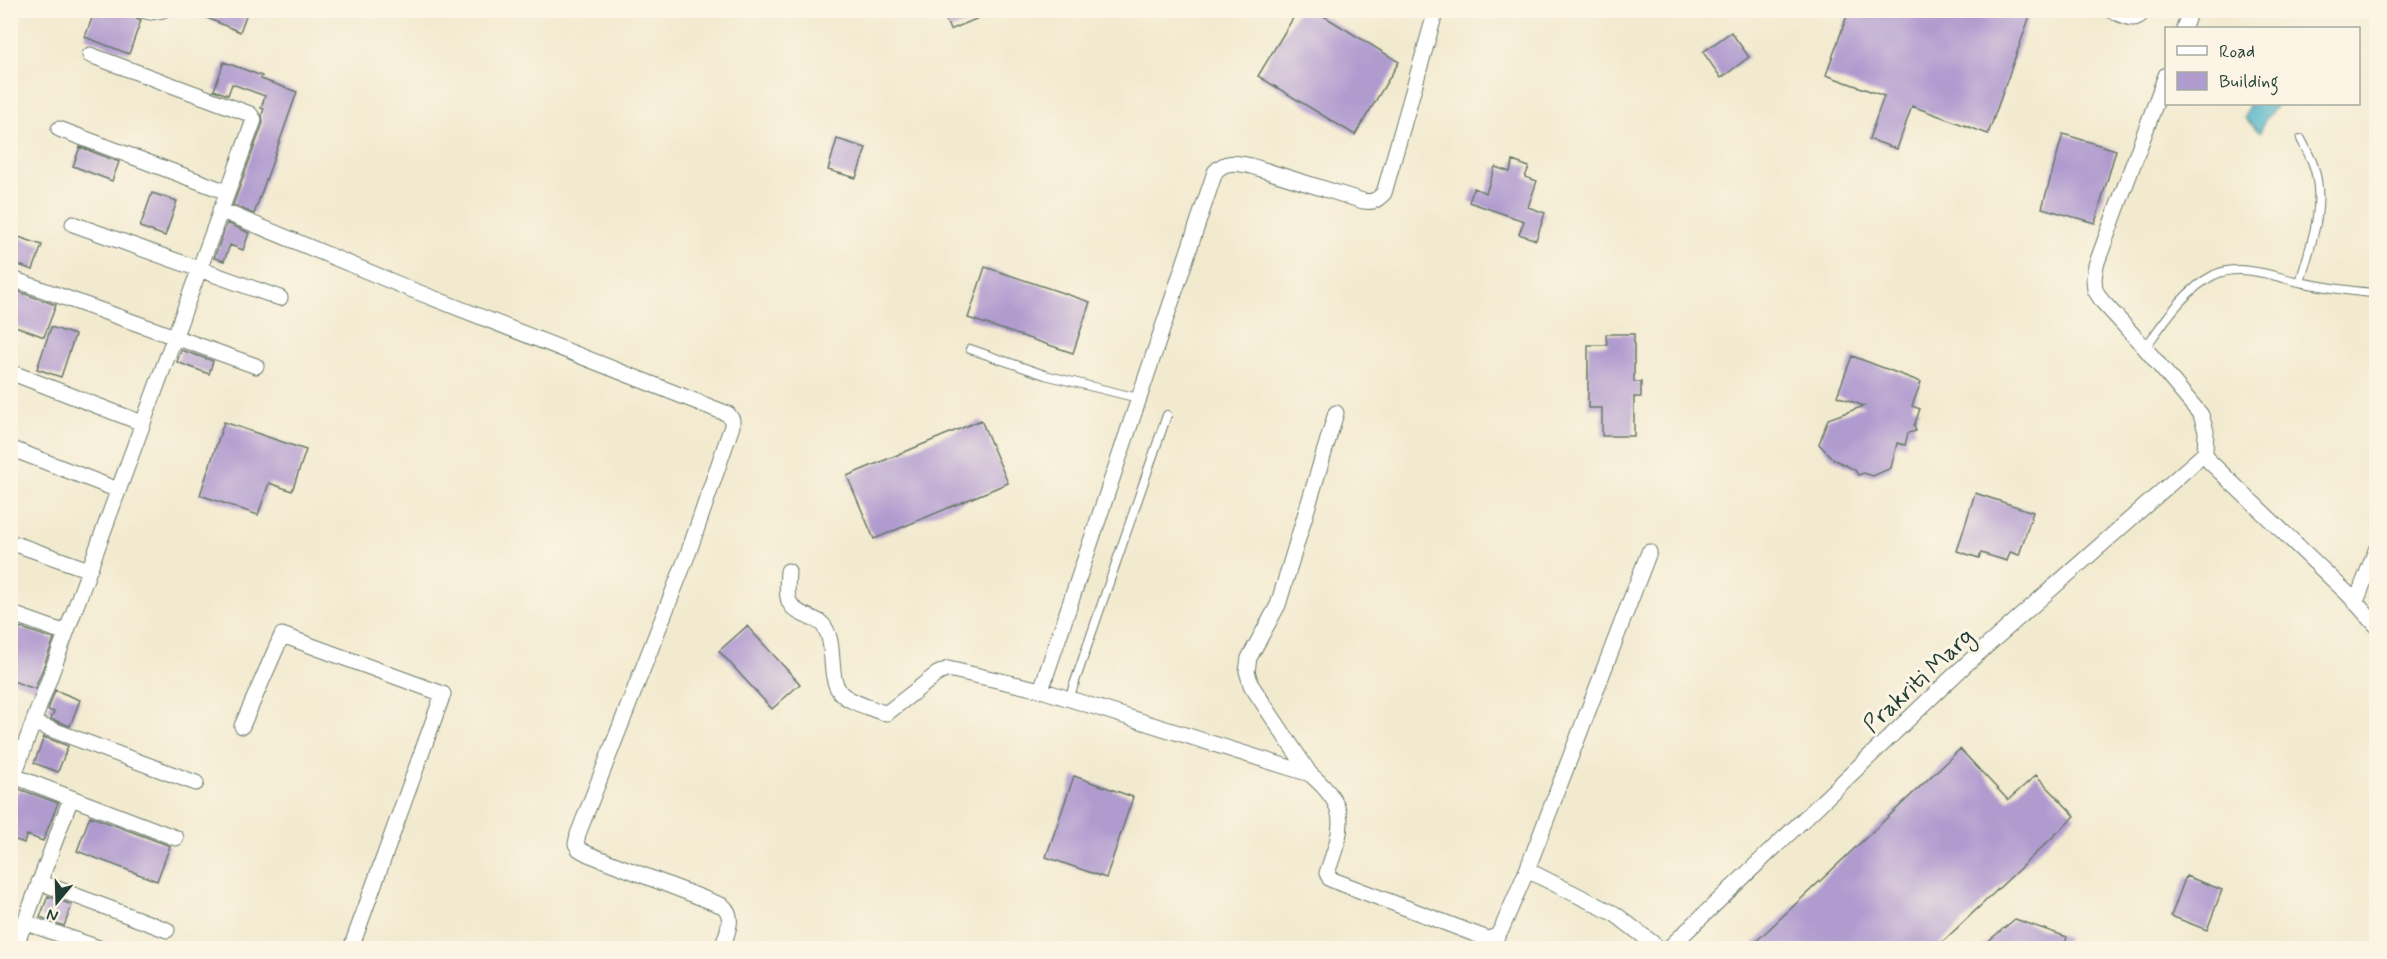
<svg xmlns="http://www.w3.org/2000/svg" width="2387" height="959" viewBox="0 0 2387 959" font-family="Mynerve,sans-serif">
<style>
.water{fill:#48b1c6;stroke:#34777d;stroke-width:1.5}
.building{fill:#b09bcf}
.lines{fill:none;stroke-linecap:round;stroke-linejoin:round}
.service-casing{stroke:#697a6a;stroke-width:10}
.minor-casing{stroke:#697a6a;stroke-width:17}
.service{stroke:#fff;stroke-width:8}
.minor{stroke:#fff;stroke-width:15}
.labels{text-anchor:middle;stroke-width:6;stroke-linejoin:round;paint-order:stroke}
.street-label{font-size:24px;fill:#1f3d34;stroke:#fcf5e5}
</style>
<rect width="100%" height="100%" fill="#fcf5e5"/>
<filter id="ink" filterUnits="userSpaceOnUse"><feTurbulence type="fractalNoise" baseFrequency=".0167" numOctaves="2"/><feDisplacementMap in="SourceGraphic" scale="12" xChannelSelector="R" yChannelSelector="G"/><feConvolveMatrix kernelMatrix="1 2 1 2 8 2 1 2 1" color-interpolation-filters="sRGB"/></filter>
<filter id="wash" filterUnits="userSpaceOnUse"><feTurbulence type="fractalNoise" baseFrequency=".008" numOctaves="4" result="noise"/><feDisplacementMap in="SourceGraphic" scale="24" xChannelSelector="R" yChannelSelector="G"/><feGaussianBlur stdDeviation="1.35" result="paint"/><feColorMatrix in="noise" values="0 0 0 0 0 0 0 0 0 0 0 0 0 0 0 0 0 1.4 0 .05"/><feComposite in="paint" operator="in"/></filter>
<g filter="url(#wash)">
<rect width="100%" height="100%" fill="#f2eacf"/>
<!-- water -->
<path class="water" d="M2249,104H2278L2265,120L2260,133L2245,118Z"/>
<g id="blocks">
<!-- building -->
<path class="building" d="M95,10H132L134,17L141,20L129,54L85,37Z
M188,10H248L240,32Z
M942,10H995V11L950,30Z
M1298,10H1314L1399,62L1355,135L1258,76Z
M1849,10H2032L1988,134L1912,106L1897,149L1869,139L1884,96L1826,75Z
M1731,32L1749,57L1721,78L1703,52Z
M224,62L262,76L261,79L297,92L254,214L233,205L263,123L262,114L264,109L261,108L265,96L232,84L228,95L214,90Z
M2063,134L2116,150L2095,223L2042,208Z
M837,139L866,148L856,178L828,170Z
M80,147L119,162L112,181L73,166Z
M1513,161L1529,167L1525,177L1537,181L1528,207L1545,213L1536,240L1519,234L1524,221L1469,202L1474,188L1486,193L1495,167L1510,172Z
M152,193L177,201L165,236L140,227Z
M227,223L249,233L243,250L230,245L224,261L214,258Z
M10,234L42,245L33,270L10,262Z
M985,267L1090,302L1073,353L968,318Z
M17,291L56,305L44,337L10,324V307Z
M51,327L75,335L61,377L37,369Z
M1606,334H1634V382H1641V397H1634V436H1602V408H1588V345H1607Z
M181,350L213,361L209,374L177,362Z
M1852,356L1921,382L1912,406L1920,409L1914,426L1916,431L1908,433L1905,445L1897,443L1891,468L1873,476L1864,473L1858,475L1855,470L1833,459L1819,444L1828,419L1864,406L1837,396Z
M981,420L1008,483L874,539L847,476Z
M224,422L306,450L292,491L269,483L258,515L200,495Z
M1975,493L2033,512L2019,555L2010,552L2007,561L1981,553L1979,558L1957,551Z
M10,624L54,639L35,689L10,680Z
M747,626L800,684L772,709L719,651Z
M55,690L80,700L70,726L51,719L54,712L48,710Z
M44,737L68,746L58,772L34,763Z
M1960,749L2008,800L2036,775L2075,816L1936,948H1749Z
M1074,776L1133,797L1106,878L1046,857Z
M19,789L58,803L43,841L27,835L24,843L10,838V804Z
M90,816L170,846L157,881L77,851Z
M2186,876L2222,890L2207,930L2171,916Z
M48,896L72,905L64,926L40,917Z
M2015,919L2067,937L2064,948H1980Z"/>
</g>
</g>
<g filter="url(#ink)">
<use href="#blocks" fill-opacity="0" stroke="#697a6a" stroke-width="1.5"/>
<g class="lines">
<defs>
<path id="service" d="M2300,282C2311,244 2327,204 2313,164C2310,156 2305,147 2301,139
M2145,348C2164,322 2184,290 2214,275C2240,263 2273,276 2299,282C2325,287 2351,292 2376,293
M970,349L1045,375L1138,398
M1069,699L1167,415"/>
<path id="minor" d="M141,10L150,12L163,10
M2110,10C2123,15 2136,25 2144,10
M2184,28L2190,10
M2166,75L2096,265L2094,279L2095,290L2102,301L2145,348L2201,415L2206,431L2205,453L2209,461L2348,594L2376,625
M59,129L227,192
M220,210L410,289L728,414L732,420V426L689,551L578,834L576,844L579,849L588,854L723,906C736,917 726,935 722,948
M73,224L280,298
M10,278L256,366
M10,372L142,423
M10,448L118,490
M10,542L89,570
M788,571C787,593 783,607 807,616C812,619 819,620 823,625C837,642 827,675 840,692C848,702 869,707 881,712L887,713L937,674L948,669L1041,690L1310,774C1351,809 1343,827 1327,873L1330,879L1488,939L1497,936L1502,928L1527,870L1649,552
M2356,602L2376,550
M10,613L66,633
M1041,690L1215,172C1225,160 1237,163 1251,166L1363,201C1373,203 1377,200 1384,193L1436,10
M34,723L196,783
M242,726L282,635L443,694L351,948
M1310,774L1251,685L1247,671L1249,658L1278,605L1336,413
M14,776L176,838
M10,786L254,120L250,114L90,55
M1527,870L1615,914L1659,948
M39,882L167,930
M24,922L99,948
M15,948L71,798
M1669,948L1963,667L2205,453"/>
</defs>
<!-- service casing -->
<use href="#service" class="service-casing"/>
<!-- minor casing -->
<use href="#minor" class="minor-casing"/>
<!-- service -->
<use href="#service" class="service"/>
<!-- minor -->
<use href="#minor" class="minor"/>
</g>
</g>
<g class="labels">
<!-- street labels -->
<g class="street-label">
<text transform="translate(1918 680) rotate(-43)" y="8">Prakriti Marg</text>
</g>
</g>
<!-- margin -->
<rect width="2387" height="959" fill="none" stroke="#fcf5e5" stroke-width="36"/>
<!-- legend -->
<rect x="2165" y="27" width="195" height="78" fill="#fcf5e5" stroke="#a4ab9e" stroke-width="1.5"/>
<rect x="2177" y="46" width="30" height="9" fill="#ffffff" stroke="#a4ab9e" stroke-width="1.5"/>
<text x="2219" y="57" font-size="18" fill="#1f3d34">Road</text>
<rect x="2177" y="72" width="30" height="18" fill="#b09bcf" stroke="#a4ab9e" stroke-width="1.5"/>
<text x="2219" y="87" font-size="18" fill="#1f3d34">Building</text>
<!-- north arrow -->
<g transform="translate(57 902) rotate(199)" stroke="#fcf5e5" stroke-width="4.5" paint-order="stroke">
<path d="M0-4.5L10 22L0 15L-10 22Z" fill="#1f3d34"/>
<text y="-9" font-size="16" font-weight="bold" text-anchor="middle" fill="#1f3d34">N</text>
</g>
</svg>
